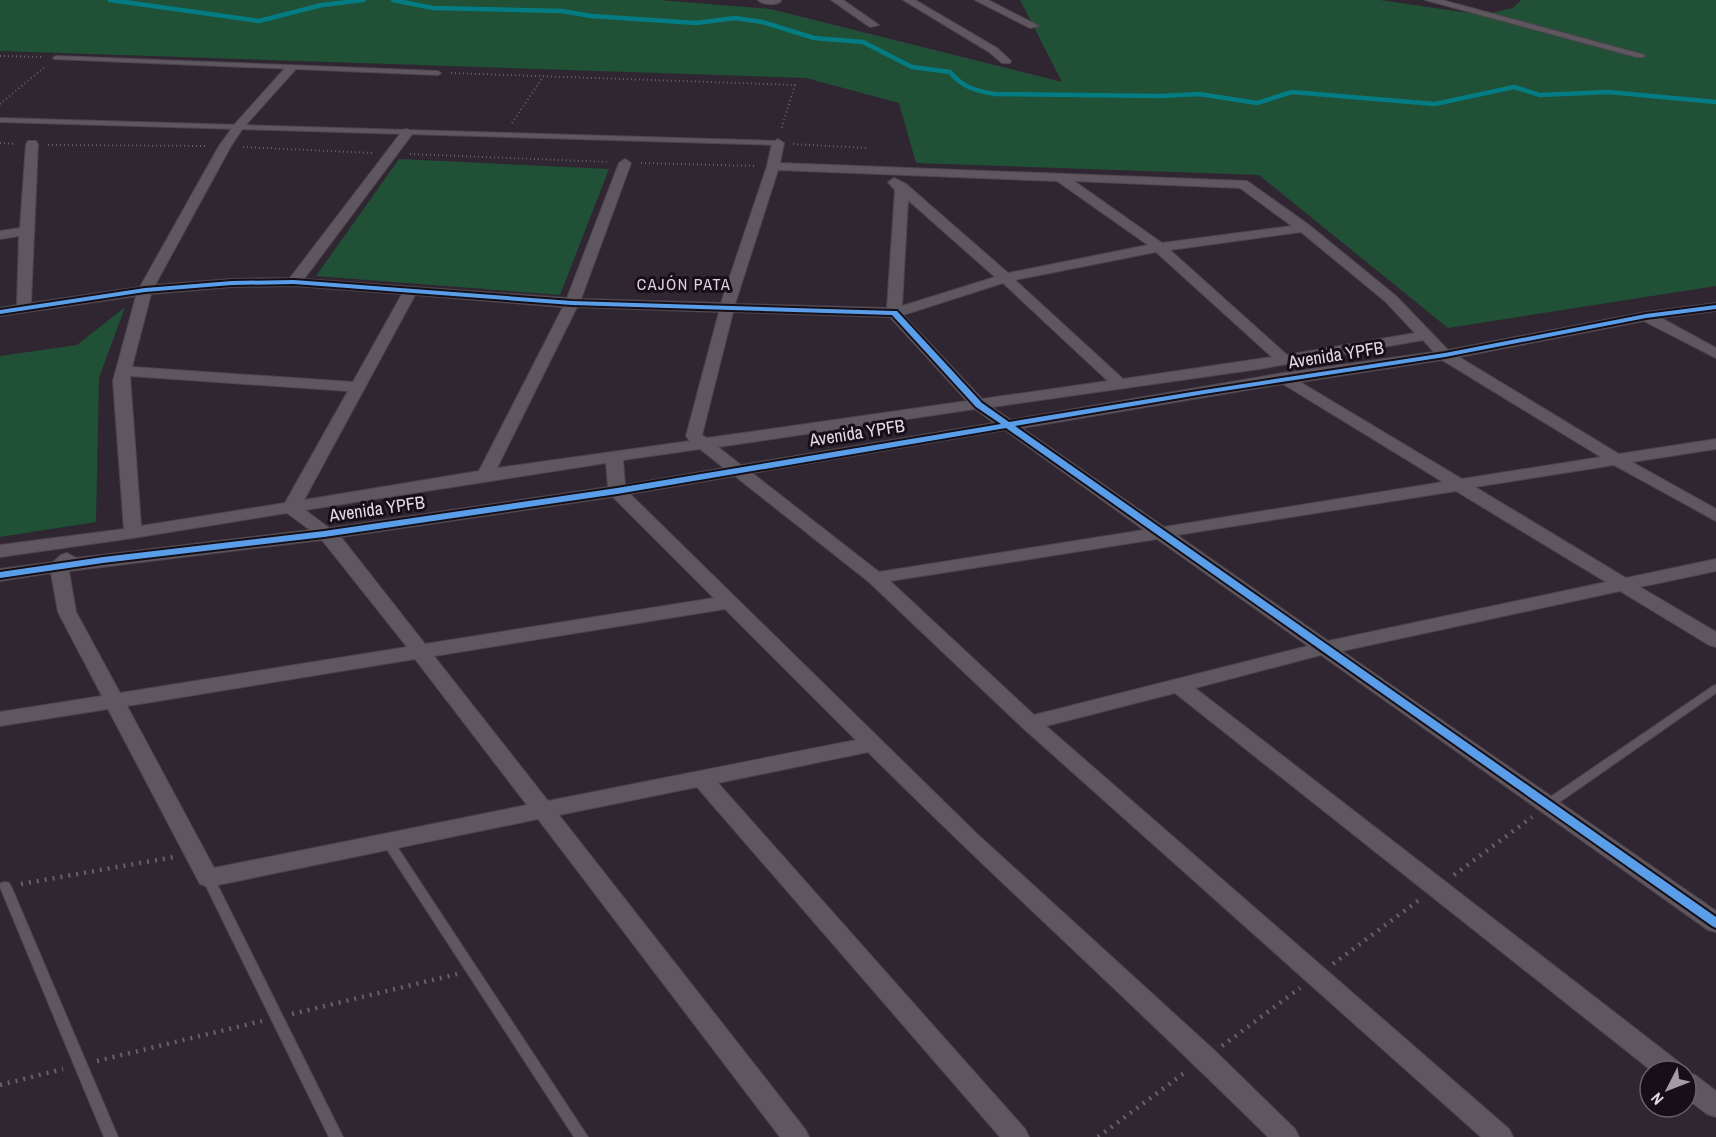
<svg xmlns="http://www.w3.org/2000/svg" width="1716" height="1137" viewBox="0 0 1716 1137" font-family="'Archivo Narrow',sans-serif">
<style>
.green{fill:#205036}
.lines{fill:none;stroke-linecap:round;stroke-linejoin:round}
.stream{stroke:#047c83;stroke-width:4.5}
.service-casing{stroke:#4d444d;stroke-width:2}
.minor-casing{stroke:#4d444d;stroke-width:2}
.path-far1{stroke:#676168;stroke-width:2;stroke-dasharray:1 3;stroke-linecap:butt}
.path{stroke:#676168;stroke-width:4.5;stroke-dasharray:2 6;stroke-linecap:butt}
.service{fill:#5e575f;fill-rule:evenodd}
.minor{fill:#5e575f;fill-rule:evenodd}
.cycleway-casing{stroke:#160f17;stroke-width:4}
.cycleway{fill:#5a9eea;fill-rule:evenodd}
.labels{text-anchor:middle;stroke-width:6;stroke-linejoin:round;paint-order:stroke}
.far-neighbourhood-label{font-size:16px;letter-spacing:1.5px;fill:#e6d0e8;stroke:#160f17}
.street-label{font-size:18px;fill:#e5d9e6;stroke:#160f17}
</style>
<rect width="100%" height="100%" fill="#302631"/>
<!-- green -->
<path class="green" d="M0,0H659L770,9L1062,82L1020,0H1380L1483,15L1513,8L1521,0H1716V286L1448,328L1259,175L916,163L899,103L806,78L0,51Z
M399,159L609,169L560,295L316,276Z
M125,307L99,378L96,522L0,537V356L77,345Z"/>
<g class="lines">
<!-- stream -->
<path class="stream" d="M110,0L259,21L322,5L364,0
M393,0L433,8L562,11L591,16L696,23L735,18L762,22L814,38L863,42L912,67L950,72C962,87 976,91 995,94L1161,96L1199,94L1257,103L1292,92L1435,104L1514,87L1540,95L1608,92L1716,102"/>
<defs>
<path id="service" d="M56,56L438,71L441,73L438,75L54,59L53,58Z
M0,118L778,141L781,143L778,145L0,122Z
M1716,685V693L1551,808L1547,809L1543,808L1542,805L1543,802L1713,686Z
M388,838L392,839L588,1137H574L384,845L383,842L384,839Z
M208,874L212,875L214,878L343,1137H329L202,878L204,875Z
M5,882L9,883L11,886L118,1137H104L0,887L1,883Z"/>
<path id="minor" d="M758,0H780L781,1C776,6 763,5 758,0Z
M831,0H843L879,25L870,27Z
M903,0H915L997,48L1011,61L1010,63H1002L989,52Z
M975,0H988L1039,26L1030,28Z
M1425,0H1442L1645,55L1644,57H1636Z
M291,65L296,68L295,70L243,128L231,146L155,285L232,279L290,278L403,130L407,129L413,133L304,279L567,298L619,163L625,159L631,163L581,299L721,303L767,166L772,143L778,139L784,143L780,163L1247,181L1309,225L1396,296L1448,350L1646,312L1716,303V311L1661,318L1716,348V358L1644,321L1459,357L1619,454L1716,439V449L1632,462L1716,509V521L1614,465L1475,487L1626,578L1716,559V571L1640,587L1716,632V647L1709,645L1620,591L1342,651L1716,911V932L1708,930L1321,655L1195,688L1680,1063L1684,1071H1652L1175,693L1046,726L1509,1129L1513,1137H1481L1023,728L869,582L735,476L630,494L976,833L1214,1050L1295,1129L1299,1137H1268C1137,1007 999,883 868,752L718,783L1025,1129L1029,1137H1000L697,787L559,815L805,1129L809,1137H780L538,819L208,887L200,884L108,709L0,726V712L102,696L58,612L51,573L0,581V569L53,562L61,555L67,553L76,558L310,530L287,513L133,538L0,557V545L124,529L113,381L136,296L0,316V308L17,305L19,236L0,239V231L20,228L26,144L28,141H36L38,144L31,303L140,287L219,146L235,124L287,66ZM778,170L1057,181L1148,245L1008,273L906,184L894,178L888,182L895,190L887,308L735,304ZM1074,181L1240,188L1292,226L1162,243ZM908,200L995,277L902,306ZM1301,232L1386,302L1415,333L1287,355L1170,250ZM1156,252L1272,357L1123,379L1015,280ZM1003,283L1108,381L982,399L903,315ZM294,286L402,294L353,382L132,367L151,294L232,287ZM415,295L563,307L479,471L304,500ZM577,307L719,312L686,436L690,441L497,468ZM733,312L890,317L967,401L707,438L702,435ZM1423,340L1434,352L1283,373L1011,420L992,407L1259,369ZM1442,360L1601,457L1462,479L1300,382ZM130,376L348,391L285,503L141,526ZM1283,384L1443,482L1164,527L1022,428ZM975,409L994,423L741,465L718,447ZM1005,430L1144,530L879,572L752,473ZM700,449L724,468L625,485L623,460ZM606,463L608,487L329,528L305,510ZM1456,491L1606,582L1328,641L1177,535ZM613,497L714,598L425,644L341,537ZM1157,539L1308,646L1034,715L890,581ZM322,540L407,647L120,693L76,612L69,571ZM725,609L856,740L548,801L434,656ZM415,659L527,805L214,868L127,706Z
M1686,1072L1695,1075L1716,1091V1117L1707,1114L1686,1098Z"/>
</defs>
<!-- service casing -->
<use href="#service" class="service-casing"/>
<!-- minor casing -->
<use href="#minor" class="minor-casing"/>
<!-- path-far1 -->
<path class="path-far1" d="M0,56L43,57
M451,73L795,85L781,130
M0,104L46,66
M512,123L543,77
M0,143L16,144
M793,144L867,148
M48,145L208,146
M243,147L373,153
M410,154L610,162
M641,163L757,166"/>
<!-- path -->
<path class="path" d="M1454,875L1532,817
M21,884L174,857
M1333,964L1419,900
M292,1014L457,974
M1222,1046L1300,988
M97,1061L262,1021
M0,1085L63,1069
M1098,1137L1187,1071"/>
<!-- service -->
<use href="#service" class="service"/>
<!-- minor -->
<use href="#minor" class="minor"/>
<defs>
<path id="cycleway" d="M294,280L572,301L894,311H897L982,403L1009,422L1204,390L1445,353L1646,314L1716,305V309L1646,318L1445,357L1204,394L1015,426L1716,917V928L1712,926L1006,428L617,494L324,537L103,563L0,578V572L103,557L324,531L617,488L1001,424L976,407L892,315L572,305L294,284L232,285L145,292L0,314V310L145,288L232,281Z"/>
</defs>
<!-- cycleway casing -->
<use href="#cycleway" class="cycleway-casing"/>
<!-- cycleway -->
<use href="#cycleway" class="cycleway"/>
</g>
<g class="labels">
<!-- far-neighbourhood labels -->
<g class="far-neighbourhood-label">
<text x="684" y="290">CAJÓN PATA</text>
</g>
<!-- street labels -->
<g class="street-label">
<text transform="translate(1336 355) rotate(-9)" y="6">Avenida YPFB</text>
<text transform="translate(857 433) rotate(-9)" y="6">Avenida YPFB</text>
<text transform="translate(377 509) rotate(-8)" y="6">Avenida YPFB</text>
</g>
</g>
<!-- north arrow -->
<g transform="translate(1668 1089) rotate(228)"><circle r="28" fill="#160f17" stroke="#69606a" stroke-width="1.5"/>
<path d="M0-4.5L10 22L0 15L-10 22Z" fill="#a69aa7"/>
<text y="-9" font-size="16" font-weight="bold" text-anchor="middle" fill="#e5d9e6">N</text>
</g>
</svg>
